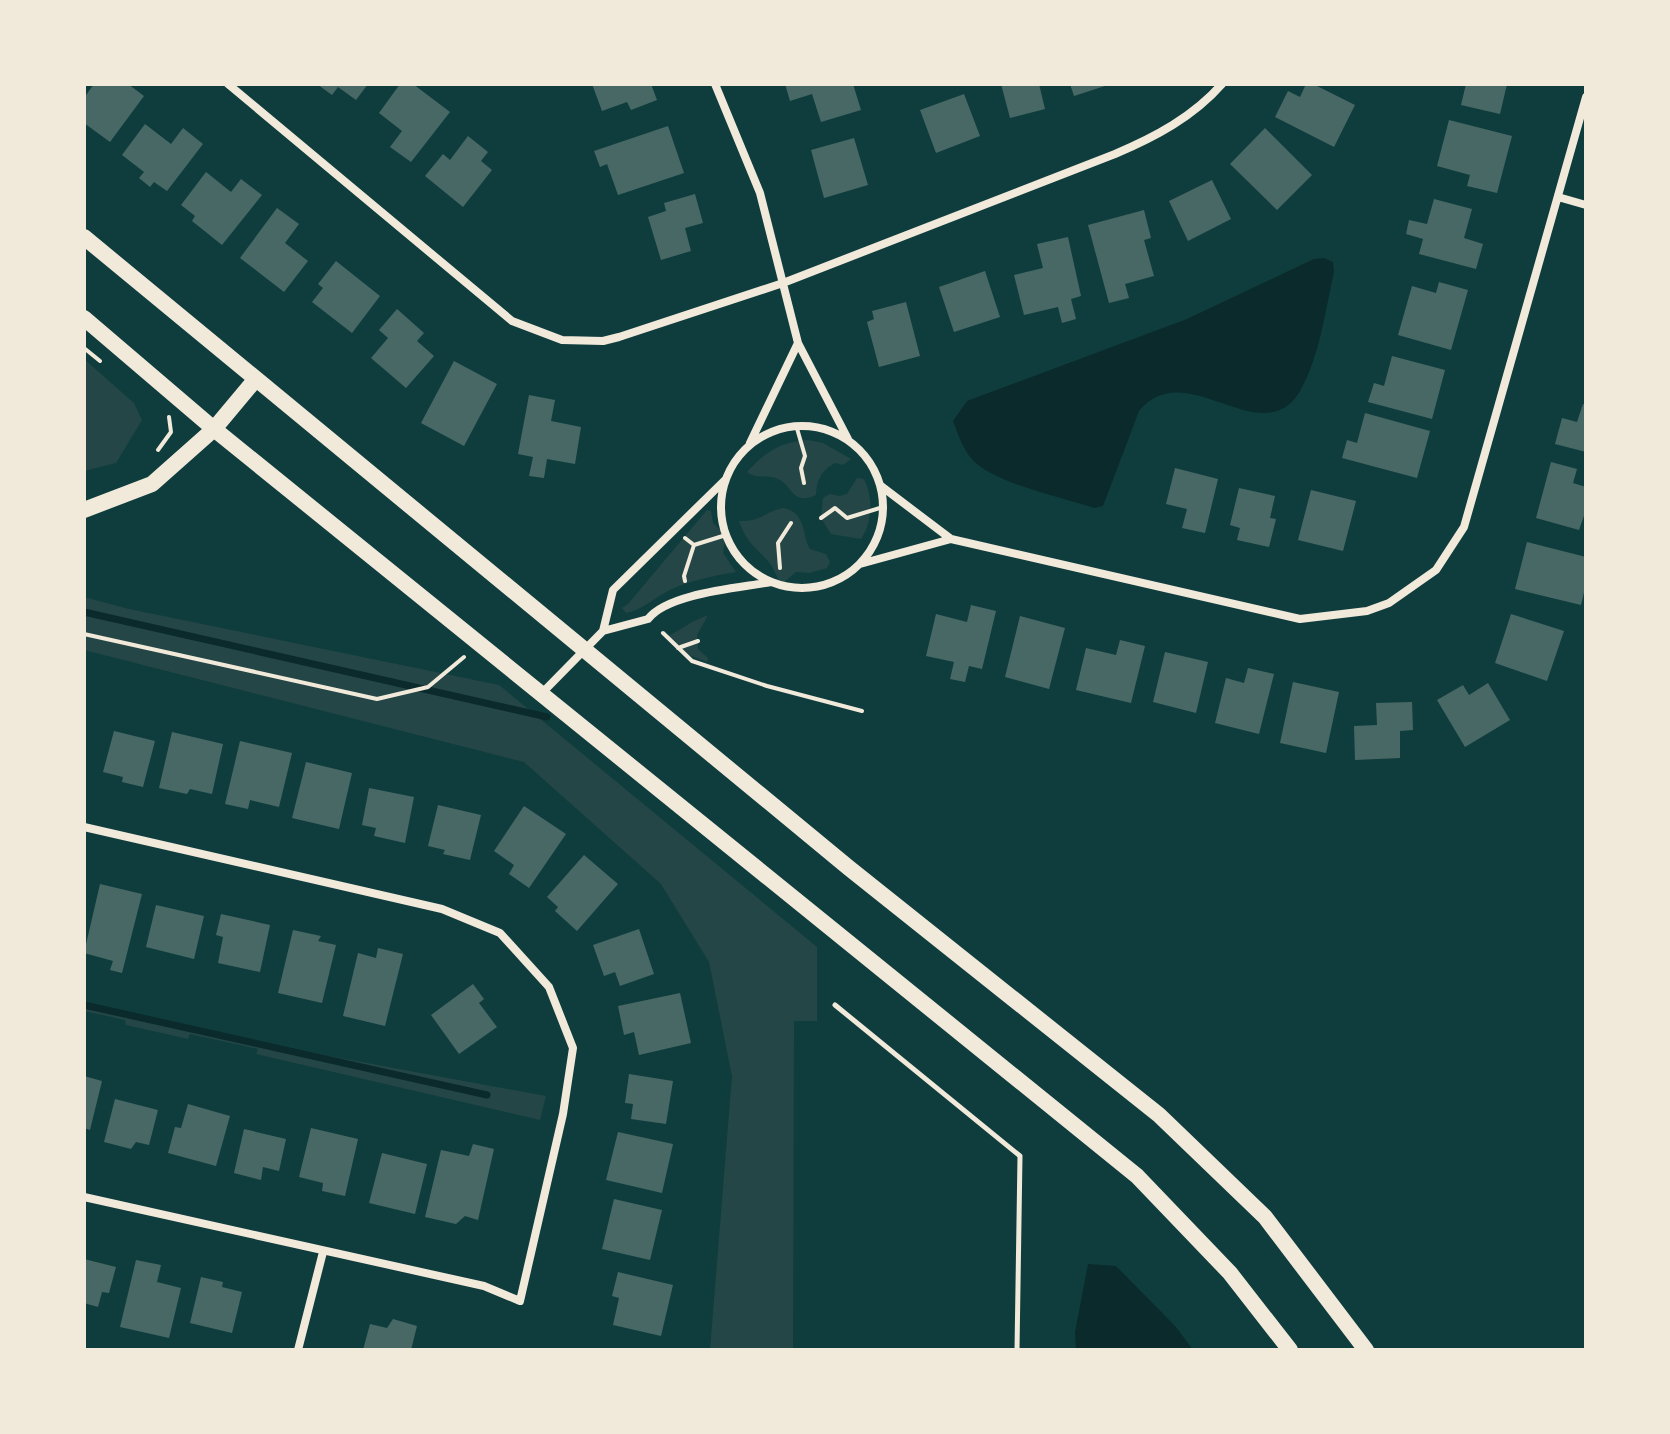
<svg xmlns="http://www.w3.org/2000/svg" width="1670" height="1434" viewBox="0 0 1670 1434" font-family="'DM Sans',sans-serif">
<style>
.green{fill:#244646}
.water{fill:#0a2a2b}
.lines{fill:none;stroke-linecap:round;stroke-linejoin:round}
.stream{stroke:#0a2a2b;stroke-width:7}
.building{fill:#486865}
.path{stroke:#f1e9da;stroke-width:4}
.service{stroke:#f1e9da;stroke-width:5}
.minor{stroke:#f1e9da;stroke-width:8}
.secondary{stroke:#f1e9da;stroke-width:16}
</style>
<rect width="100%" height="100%" fill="#0f3d3e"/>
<!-- green -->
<path class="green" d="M84,359L134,403L142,420L116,463L84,471Z
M808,440L823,443L851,459L843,465L835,463C821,471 817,479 816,495C791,506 793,485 778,479C767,474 758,480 747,472C765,452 780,442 808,440Z
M857,478L864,479C873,497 873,521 861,539L831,534L821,518L823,498L830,494L839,496L847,494Z
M784,508C807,514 801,533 810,549L826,554L830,562L827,568L809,573L796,572L781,585C777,577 773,566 767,560C753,545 746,541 739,521C762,522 765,511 784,508Z
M707,510L711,511L713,523L726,535L723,553L736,572C714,576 692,580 672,589C656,596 643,610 626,613L622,608L628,604Z
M84,597L129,609L499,685L817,947V1021H794L793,1350H710L732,1076L709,962L661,884L524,762L84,650Z
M708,615L697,635L698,649L708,658L707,662L684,653L667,637L694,621Z
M84,1002L247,1041L546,1096L540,1120L256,1054L258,1049L190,1034L188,1039L126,1025L125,1020L84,1011Z"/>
<!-- water -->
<path class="water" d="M1324,258L1333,262L1334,272C1325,311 1320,356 1300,391C1262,455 1186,353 1139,411L1103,506L1094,508C1064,498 1000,484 977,464C964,453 959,437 953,421L967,401L1187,319L1314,259Z
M1088,1264L1116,1266L1176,1327L1193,1350H1076L1075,1332Z"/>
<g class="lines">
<!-- stream -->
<path class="stream" d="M84,612L547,717
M84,1005L487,1095"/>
</g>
<!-- building -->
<path class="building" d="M94,84H128L144,96L110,142L84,123V98Z
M317,84H368L356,100L338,87L332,95Z
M400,84H413L450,112L411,162L390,147L402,131L379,113Z
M592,84H651L657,100L631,110L627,102L602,111Z
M785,84H853L861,110L821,122L812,94L790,101Z
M1001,84H1039L1045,109L1010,118Z
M1070,84H1108V85L1074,96Z
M1306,84H1313L1355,105L1334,147L1275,117L1288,91L1300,97Z
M1466,84H1507L1500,114L1461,105Z
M964,94L980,136L936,153L920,110Z
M1449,120L1512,136L1497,193L1467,186L1470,175L1437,166Z
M145,124L171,144L183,128L203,144L167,191L154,182L150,187L139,178L144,172L122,155Z
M668,126L684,173L618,195L607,164L600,167L594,151Z
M1265,128L1312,175L1277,210L1230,164Z
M468,136L488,152L481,161L492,170L463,207L425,176L443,154L450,160Z
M854,138L868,185L824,198L811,150Z
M206,172L231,192L241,179L262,195L222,245L192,221L195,216L181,205Z
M1212,180L1231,219L1188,241L1169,201Z
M695,194L703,223L685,228L691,251L661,260L648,217L666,211L664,203Z
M1434,199L1472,209L1464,238L1483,244L1476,269L1419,254L1423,239L1406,234L1409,220L1427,224Z
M277,208L299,224L285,243L308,261L284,292L240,258Z
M1144,210L1151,238L1144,240L1154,276L1125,284L1129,298L1109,303L1088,225Z
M1068,237L1081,296L1071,299L1076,319L1062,323L1058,307L1024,315L1014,275L1043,268L1037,244Z
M336,261L380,296L352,333L312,302L323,288L318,284Z
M985,271L1000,317L954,332L939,287Z
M1439,282L1468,290L1451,350L1398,335L1412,286L1436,293Z
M906,302L920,356L879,367L867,322L874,319L872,311Z
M397,309L424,333L417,341L434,356L406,388L371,358L388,338L379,330Z
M1392,356L1445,370L1432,419L1368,402L1374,383L1384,386Z
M454,361L497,384L464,446L421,423Z
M529,395L555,400L551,421L581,427L575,464L547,459L544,478L529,476L533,457L518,454Z
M1583,404L1586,405V452L1555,444L1562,418L1577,422Z
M1365,413L1430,431L1417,478L1342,458L1347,440L1357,443Z
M1551,462L1577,469L1573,483L1586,487V510L1579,530L1536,518Z
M1175,468L1218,479L1205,533L1182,528L1187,509L1166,504Z
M1239,488L1275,496L1270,518L1276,519L1269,547L1237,540L1240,528L1230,525Z
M1311,490L1356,501L1343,551L1298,540Z
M1527,542L1586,557V584L1581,605L1515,589Z
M971,605L996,611L982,669L969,666L965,682L950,679L954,662L926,656L936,614L967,622Z
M1511,614L1564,631L1547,681L1495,663Z
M1020,616L1065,628L1049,689L1005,677Z
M1120,640L1145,646L1131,703L1076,690L1086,648L1116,655Z
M1165,652L1208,662L1196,713L1153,702Z
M1248,668L1274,674L1259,734L1215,723L1226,678L1244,683Z
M1293,682L1339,692L1326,753L1280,743Z
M1488,683L1510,720L1465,747L1437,700L1463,685L1469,695Z
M1412,702L1413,730L1400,731V758L1355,760L1354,726L1377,725L1376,703Z
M114,731L155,741L143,787L122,782L123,777L103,772Z
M172,732L223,744L212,794L190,789L187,794L159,788Z
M240,741L292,753L279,807L250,800L248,809L225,804Z
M306,762L352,773L339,829L292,818Z
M369,788L414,797L405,843L374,836L376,828L362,825Z
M438,805L481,815L470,860L443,854L445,850L428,846Z
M524,806L566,834L529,888L509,874L514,865L494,851Z
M584,855L618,884L577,931L555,911L558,907L547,897Z
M100,884L142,894L122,973L110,970L113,961L84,953Z
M156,905L204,916L194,959L146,947Z
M221,914L270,925L260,972L218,963L223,937L216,935Z
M639,929L654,974L620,986L615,972L604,976L593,945Z
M293,930L321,936L318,941L336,945L322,1003L278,993Z
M378,948L403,954L385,1026L343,1016L358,953L376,958Z
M473,984L484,999L479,1003L497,1027L459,1054L431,1015Z
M680,993L691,1043L639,1055L634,1032L624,1035L618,1006Z
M629,1074L673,1081L666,1124L631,1119L633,1104L625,1103Z
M84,1076L102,1081L90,1130L84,1128Z
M115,1099L158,1110L149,1145L136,1142L131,1149L104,1142Z
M188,1104L230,1116L216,1166L168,1153L175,1127L181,1128Z
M311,1128L358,1139L345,1196L322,1191L323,1183L299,1177Z
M244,1129L286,1139L279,1171L263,1167L261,1180L234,1173Z
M618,1132L673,1144L662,1193L606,1180Z
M473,1144L494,1149L478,1220L465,1216L456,1224L425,1217L441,1150L469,1156Z
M382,1153L427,1164L415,1214L369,1203Z
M614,1199L662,1210L650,1260L602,1249Z
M84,1259L116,1267L109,1293L102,1292L98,1307L84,1303Z
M136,1260L161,1265L157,1282L181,1288L169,1338L120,1327Z
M618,1272L673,1285L661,1336L613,1325L619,1298L612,1296Z
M201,1277L223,1282L222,1287L242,1292L232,1333L190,1323Z
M393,1319L417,1326L411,1350H363L370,1324L387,1328Z"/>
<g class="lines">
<!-- path -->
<path class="path" d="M84,348L100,361
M796,425L805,456L801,468L804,483
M158,450L171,432L169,417
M821,518L835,508L847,518L883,507
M685,538L694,545L726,535
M780,568L778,543L791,523
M685,581L684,576L694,545
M663,633L692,661L767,686L862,711
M84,634L377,699L428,687L464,657
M678,648L698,641"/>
<!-- service -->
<path class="service" d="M835,1005L1020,1156L1017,1350"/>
<!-- minor -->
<path class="minor" d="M228,84L512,321L562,340L603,341L619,337L783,283L1115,154C1155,137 1193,117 1222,84
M715,84L760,193L798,343L848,439
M1558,197L1586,205
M721 507a81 81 0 1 1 162 0a81 81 0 1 1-162 0Z
M750,443L798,343
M881,486L951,539L1300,619L1367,611L1389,603L1436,570L1464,527L1586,97
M860,564L951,539
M603,631L648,619C668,593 739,588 771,582
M542,693L603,631L613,590L725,480
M84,827L442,909L500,933L549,987L573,1048L563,1114L520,1301L484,1286L84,1197
M298,1350L323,1252"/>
<!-- secondary -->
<path class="secondary" d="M84,237L849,868L1159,1115L1265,1217L1366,1350
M84,318L214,429L1137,1176L1230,1273L1290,1350
M84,510L152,484L214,429L255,380"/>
</g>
<!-- border -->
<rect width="1670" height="1434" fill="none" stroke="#f1e9da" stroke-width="172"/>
</svg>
